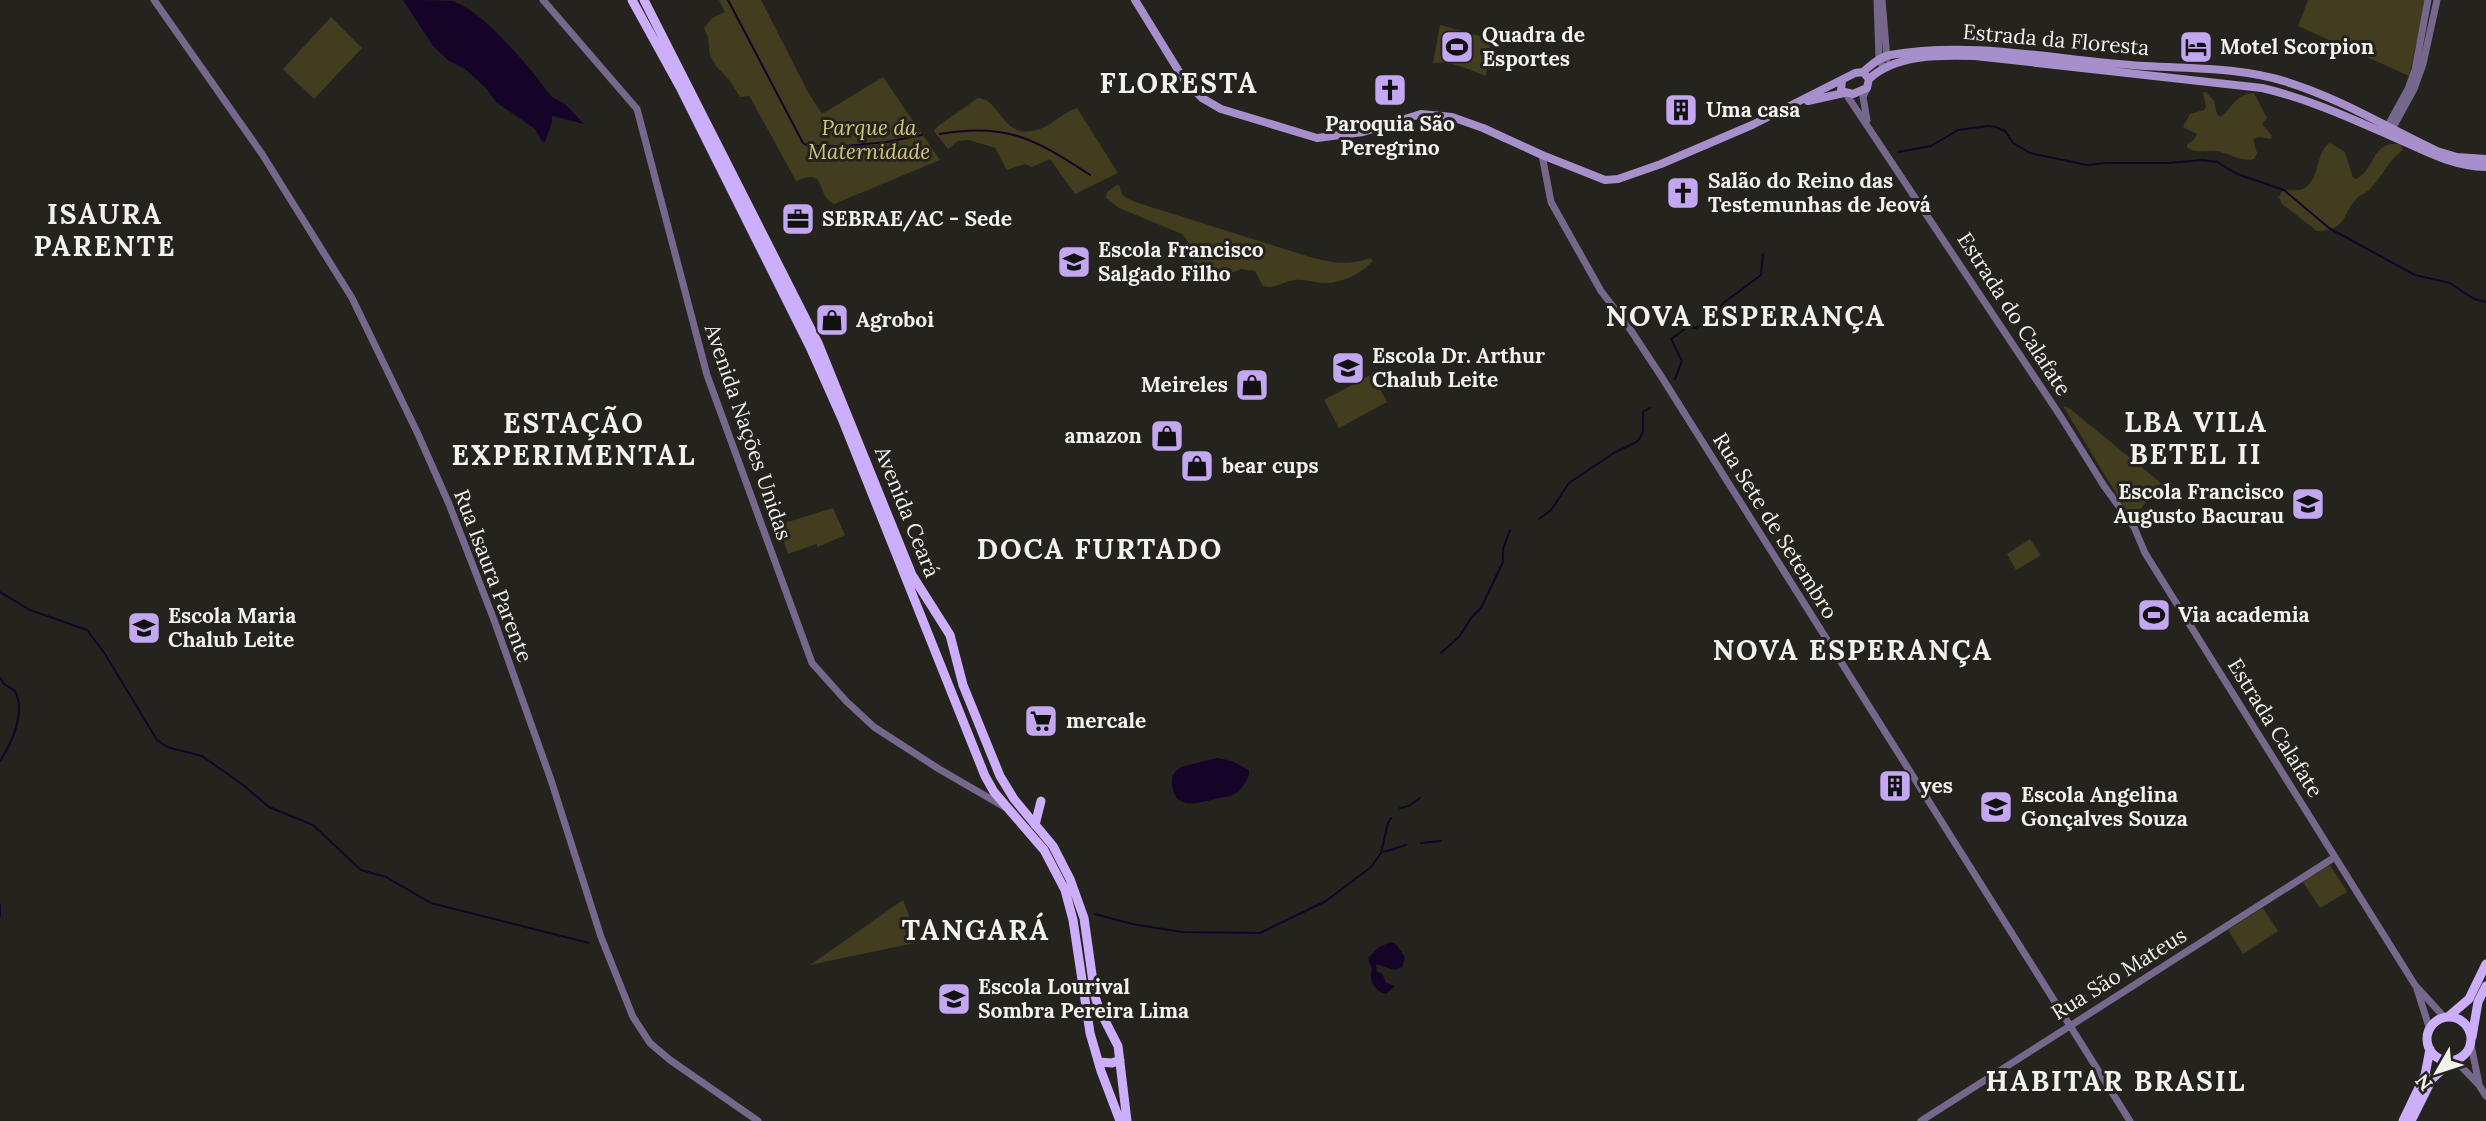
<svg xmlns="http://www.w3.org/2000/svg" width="2486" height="1121" viewBox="0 0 2486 1121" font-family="Lora,serif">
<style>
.green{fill:#433d1f}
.water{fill:#150428}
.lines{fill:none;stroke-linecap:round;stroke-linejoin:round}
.stream{stroke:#150428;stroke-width:2}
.tertiary{stroke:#76688d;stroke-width:7}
.secondary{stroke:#a78fcb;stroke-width:8}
.primary{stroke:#ccaefb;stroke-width:9}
.labels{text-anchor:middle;stroke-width:6;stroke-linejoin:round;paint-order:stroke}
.poi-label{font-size:21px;font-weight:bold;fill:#f2f1ed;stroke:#24231d;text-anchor:start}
.street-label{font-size:21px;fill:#f2f1ed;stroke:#24231d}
.park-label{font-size:21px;font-style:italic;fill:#d4c677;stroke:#24231d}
.district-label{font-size:28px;font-weight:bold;letter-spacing:2px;fill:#f2f1ed;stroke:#24231d}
</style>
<rect width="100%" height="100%" fill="#24231d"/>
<!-- green -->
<path class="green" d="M719,0H761L808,92L822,114L883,77L940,160L834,204C814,194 829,167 796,181L751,99L749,96L740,97L730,81L716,66L710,55L708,37L704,28L712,18L725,12Z
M2308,0H2426L2409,76L2298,26Z
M331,17L362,48L314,99L283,69Z
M1440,25L1491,39L1486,76C1469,70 1451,60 1433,63Z
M2203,92H2206L2214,101L2217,114L2220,117C2232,110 2234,94 2254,93L2267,118L2262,124L2272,136L2271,139L2259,137L2253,139L2257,153L2254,159C2241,163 2228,152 2215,151C2204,150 2195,154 2187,147V144L2194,140L2197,134L2183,127L2190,114L2204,110L2206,107Z
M978,98C997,99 1001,127 1021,131C1045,135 1058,114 1077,108L1118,173L1075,194L1050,159L1032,167L1025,164L1007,170L995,148L989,146L968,140L958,141L948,149L934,131L938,126Z
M2330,143L2345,152L2353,178L2356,179C2376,169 2371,141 2400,144L2403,150C2388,160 2383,176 2371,188C2367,193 2361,194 2357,198C2341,216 2347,230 2317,231L2282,204L2279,197L2282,191C2290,189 2298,192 2305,188C2321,177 2315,152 2330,143Z
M1117,185L1120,186C1120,196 1126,198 1135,202L1310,257C1333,263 1348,266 1370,258L1373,261C1360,274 1341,284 1323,283C1313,282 1304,279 1295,280C1283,281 1274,290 1263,286L1255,271L1241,269L1223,277L1194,262L1191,257L1189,243L1182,234L1119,208L1106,198L1107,192Z
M1372,374L1387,402L1339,428L1324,400Z
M2063,406L2069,408L2161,483L2132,520Z
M833,508L845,535L818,547L816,544L788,554L778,525Z
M2030,539L2041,555L2016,570L2007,554Z
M2330,865L2347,892L2320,908L2303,882Z
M903,900L919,942L810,965Z
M2263,908L2278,931L2243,954L2228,930Z"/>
<!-- water -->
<path class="water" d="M403,0C418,0 437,0 452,1C484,10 532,71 552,97L565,104L584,124L552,116V122L545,142L542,141L535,129L496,102L486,88L465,69L449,61L433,46Z
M1217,758L1232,761L1249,770C1250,778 1243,788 1236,793C1231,797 1222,797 1215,799C1198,803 1175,811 1172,785C1171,777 1174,771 1181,767Z
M1391,942L1396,944L1405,957L1402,967L1395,970L1376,964L1377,972L1382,973L1386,983L1395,986L1386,994C1375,991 1368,981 1372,970L1368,958L1379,947Z"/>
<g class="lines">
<!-- stream -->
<path class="stream" d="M728,0L803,143L808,146H846L886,142L922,135
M940,134C1006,122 1035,139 1090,175
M1898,152L1931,146L1958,130L1988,126L1996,127L2005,131L2013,143L2030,153L2087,165L2107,163H2169L2203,160L2217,162L2237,174L2284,190L2329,228L2415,275L2450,283L2474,299L2486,302
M1675,379L1682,361L1671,339L1686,328H1696L1713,316L1722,304L1761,275L1763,254
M1539,519L1551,510L1569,483L1614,453L1638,441L1643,432V412L1650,408
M0,592L30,610L87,630L105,654L157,740L167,747L202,756L243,785L269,807L313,825L361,870L386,877L431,903L589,943
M1441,653L1459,637L1471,618L1481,608L1503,562V549L1510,530
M0,678L4,684L15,691C26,712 12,743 0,761
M1400,808L1409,806L1420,798
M1421,843L1441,841
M1384,852L1406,845
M1095,914L1132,924L1182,932L1260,933L1326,901L1371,867L1381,853L1388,823L1391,818
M0,916V905"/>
<!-- tertiary -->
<path class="tertiary" d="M154,0L262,154L352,298L417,432L449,504L494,620L551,780L601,937L633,1017L650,1043L670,1060L758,1121
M543,0L637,109L707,375L812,663L846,701L874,727L939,769L1008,809
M1877,0L1879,59L1883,67
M1882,0L1887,59
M1867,88L1863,97L1867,120
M1846,94L2061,417L2104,486L2134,527L2145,553L2415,985L2445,1018
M2385,131L2408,89L2415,70L2428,0
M2391,131L2414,89L2423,64L2437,0
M1542,155L1551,202L1601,291L1630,329L1661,376L2130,1121
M2417,989L2430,1030
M2471,1045L2479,1084
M2455,1060L2479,1085L2486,1096
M1921,1121L2335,857"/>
<!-- secondary -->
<path class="secondary" d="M1135,0L1183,78L1202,98L1221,109L1317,138L1363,132L1421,114L1452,117L1483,128L1542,155L1605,180L1618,179L1661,164L1752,125L1855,73L1863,72L1869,79L1867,88L1853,94L1841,91L1842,80
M1863,72C1871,65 1880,57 1890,55C1975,40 2060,61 2145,66C2192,69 2241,67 2287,82C2339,98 2388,128 2437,151L2457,157L2486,159
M1869,79C1896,54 1940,55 1975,56L2262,88C2306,98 2348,117 2389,135C2422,149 2449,166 2486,167
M1808,101L1844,93"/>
<!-- primary -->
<path class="primary" d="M632,0L680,87L810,347L843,421L985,776L994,792L1044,850L1065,890L1073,920L1090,1033L1101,1071L1120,1121
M644,0L818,343L912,575L950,635L963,685L1000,776L1014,799L1053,846L1070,879L1084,918L1095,996L1099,1009L1118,1046L1127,1121
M1035,825L1041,801
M2448,1017L2469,999L2486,964
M2427 1039a22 22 0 1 1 44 0a22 22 0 1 1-44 0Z
M2472,1037L2478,1002L2486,986
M1099,1062L1112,1063L1120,1060
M2403,1121L2425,1075L2430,1049
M2411,1121L2432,1079L2452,1061"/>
</g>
<!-- icons -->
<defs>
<symbol id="stadium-square" viewBox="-11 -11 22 22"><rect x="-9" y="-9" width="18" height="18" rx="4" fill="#c4a7f1" stroke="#24231d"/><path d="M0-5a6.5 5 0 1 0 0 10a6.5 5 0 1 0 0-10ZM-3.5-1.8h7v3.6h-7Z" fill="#111"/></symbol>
<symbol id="hotel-square" viewBox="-11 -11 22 22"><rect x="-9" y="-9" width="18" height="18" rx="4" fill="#c4a7f1" stroke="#24231d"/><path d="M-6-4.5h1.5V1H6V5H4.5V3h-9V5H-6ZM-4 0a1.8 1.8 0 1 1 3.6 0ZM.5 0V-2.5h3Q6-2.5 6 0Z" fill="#111"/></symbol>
<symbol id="church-square" viewBox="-11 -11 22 22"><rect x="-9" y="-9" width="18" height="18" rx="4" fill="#c4a7f1" stroke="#24231d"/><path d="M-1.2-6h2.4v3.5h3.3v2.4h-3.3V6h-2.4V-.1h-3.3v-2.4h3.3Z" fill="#111"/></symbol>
<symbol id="building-square" viewBox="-11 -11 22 22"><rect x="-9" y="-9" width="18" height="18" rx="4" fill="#c4a7f1" stroke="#24231d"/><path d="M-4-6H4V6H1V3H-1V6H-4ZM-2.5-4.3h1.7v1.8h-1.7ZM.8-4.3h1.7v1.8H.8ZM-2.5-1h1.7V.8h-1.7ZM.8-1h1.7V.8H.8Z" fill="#111"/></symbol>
<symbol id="office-square" viewBox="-11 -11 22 22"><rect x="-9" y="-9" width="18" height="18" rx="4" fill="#c4a7f1" stroke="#24231d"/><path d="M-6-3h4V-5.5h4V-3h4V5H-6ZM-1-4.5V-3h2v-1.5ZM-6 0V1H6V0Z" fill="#111"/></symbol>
<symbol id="school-square" viewBox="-11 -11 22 22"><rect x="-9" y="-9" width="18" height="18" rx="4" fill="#c4a7f1" stroke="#24231d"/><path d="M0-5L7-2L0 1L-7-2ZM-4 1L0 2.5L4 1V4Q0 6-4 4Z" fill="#111"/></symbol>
<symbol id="shop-square" viewBox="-11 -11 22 22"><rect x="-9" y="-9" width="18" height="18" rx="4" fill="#c4a7f1" stroke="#24231d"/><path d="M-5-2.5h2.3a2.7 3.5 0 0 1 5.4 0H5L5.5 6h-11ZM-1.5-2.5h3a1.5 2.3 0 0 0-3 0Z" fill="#111"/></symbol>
<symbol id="supermarket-square" viewBox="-11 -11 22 22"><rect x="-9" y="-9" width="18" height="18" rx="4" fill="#c4a7f1" stroke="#24231d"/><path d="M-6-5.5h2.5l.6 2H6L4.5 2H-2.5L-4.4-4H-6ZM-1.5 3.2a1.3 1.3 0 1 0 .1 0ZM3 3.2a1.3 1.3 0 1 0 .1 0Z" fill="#111"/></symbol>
</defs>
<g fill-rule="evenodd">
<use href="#stadium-square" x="1438" y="28" width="38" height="38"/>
<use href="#hotel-square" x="2177" y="28" width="38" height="38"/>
<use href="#church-square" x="1371" y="71" width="38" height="38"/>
<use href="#building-square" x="1662" y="91" width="38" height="38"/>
<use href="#church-square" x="1664" y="174" width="38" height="38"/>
<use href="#office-square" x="779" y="200" width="38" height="38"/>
<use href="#school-square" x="1055" y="243" width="38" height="38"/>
<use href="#shop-square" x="813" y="301" width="38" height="38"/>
<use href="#school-square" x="1329" y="349" width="38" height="38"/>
<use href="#shop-square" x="1233" y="366" width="38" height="38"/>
<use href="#shop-square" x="1148" y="417" width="38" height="38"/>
<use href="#shop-square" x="1178" y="447" width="38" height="38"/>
<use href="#school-square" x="2289" y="485" width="38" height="38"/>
<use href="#stadium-square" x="2135" y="596" width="38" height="38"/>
<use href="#school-square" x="125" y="609" width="38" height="38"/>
<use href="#supermarket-square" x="1022" y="702" width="38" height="38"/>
<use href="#building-square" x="1876" y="767" width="38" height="38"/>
<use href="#school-square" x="1977" y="788" width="38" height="38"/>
<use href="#school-square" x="935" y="980" width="38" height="38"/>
</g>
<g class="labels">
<!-- poi labels -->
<g class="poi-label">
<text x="1482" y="42">Quadra de<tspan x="1482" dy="24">Esportes</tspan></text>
<text x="2220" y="54">Motel Scorpion</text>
<text x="1706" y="117">Uma casa</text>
<text x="1390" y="131" text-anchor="middle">Paroquia São<tspan x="1390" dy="24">Peregrino</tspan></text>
<text x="1708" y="188">Salão do Reino das<tspan x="1708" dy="24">Testemunhas de Jeová</tspan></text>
<text x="822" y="226">SEBRAE/AC - Sede</text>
<text x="1098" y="257">Escola Francisco<tspan x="1098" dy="24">Salgado Filho</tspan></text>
<text x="856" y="327">Agroboi</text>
<text x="1372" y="363">Escola Dr. Arthur<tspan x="1372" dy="24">Chalub Leite</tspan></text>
<text x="1228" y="392" text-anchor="end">Meireles</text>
<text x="1142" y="443" text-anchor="end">amazon</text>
<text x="1222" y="473">bear cups</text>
<text x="2284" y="499" text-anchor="end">Escola Francisco<tspan x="2284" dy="24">Augusto Bacurau</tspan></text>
<text x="2178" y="622">Via academia</text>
<text x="168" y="623">Escola Maria<tspan x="168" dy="24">Chalub Leite</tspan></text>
<text x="1066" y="728">mercale</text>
<text x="1920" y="793">yes</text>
<text x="2021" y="802">Escola Angelina<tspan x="2021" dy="24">Gonçalves Souza</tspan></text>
<text x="978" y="994">Escola Lourival<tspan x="978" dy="24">Sombra Pereira Lima</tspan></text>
</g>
<!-- street labels -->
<g class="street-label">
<text transform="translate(2056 40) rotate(5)" y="7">Estrada da Floresta</text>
<text transform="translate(2014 314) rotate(57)" y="7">Estrada do Calafate</text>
<text transform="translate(748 432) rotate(71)" y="7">Avenida Nações Unidas</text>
<text transform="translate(907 512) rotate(68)" y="7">Avenida Ceará</text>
<text transform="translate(1775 526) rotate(58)" y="7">Rua Sete de Setembro</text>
<text transform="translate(493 576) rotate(69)" y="7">Rua Isaura Parente</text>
<text transform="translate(2275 728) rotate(58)" y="7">Estrada Calafate</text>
<text transform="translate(2119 974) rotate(-32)" y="7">Rua São Mateus</text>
</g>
<!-- park labels -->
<g class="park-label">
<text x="869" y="135">Parque da<tspan x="869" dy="24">Maternidade</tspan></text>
</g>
<!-- district labels -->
<g class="district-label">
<text x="1179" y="93">FLORESTA</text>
<text x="105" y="224">ISAURA<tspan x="105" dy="32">PARENTE</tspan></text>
<text x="1746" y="326">NOVA ESPERANÇA</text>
<text x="2196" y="432">LBA VILA<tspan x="2196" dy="32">BETEL II</tspan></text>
<text x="574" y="433">ESTAÇÃO<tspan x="574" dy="32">EXPERIMENTAL</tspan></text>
<text x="1100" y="559">DOCA FURTADO</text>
<text x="1853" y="660">NOVA ESPERANÇA</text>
<text x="976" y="940">TANGARÁ</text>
<text x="2116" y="1091">HABITAR BRASIL</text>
</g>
</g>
<!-- north arrow -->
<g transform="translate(2437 1072) rotate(231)" stroke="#24231d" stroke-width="5" paint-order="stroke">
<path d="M0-5L12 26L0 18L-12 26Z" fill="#f2f1ed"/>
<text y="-10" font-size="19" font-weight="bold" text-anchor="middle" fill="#f2f1ed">N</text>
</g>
</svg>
